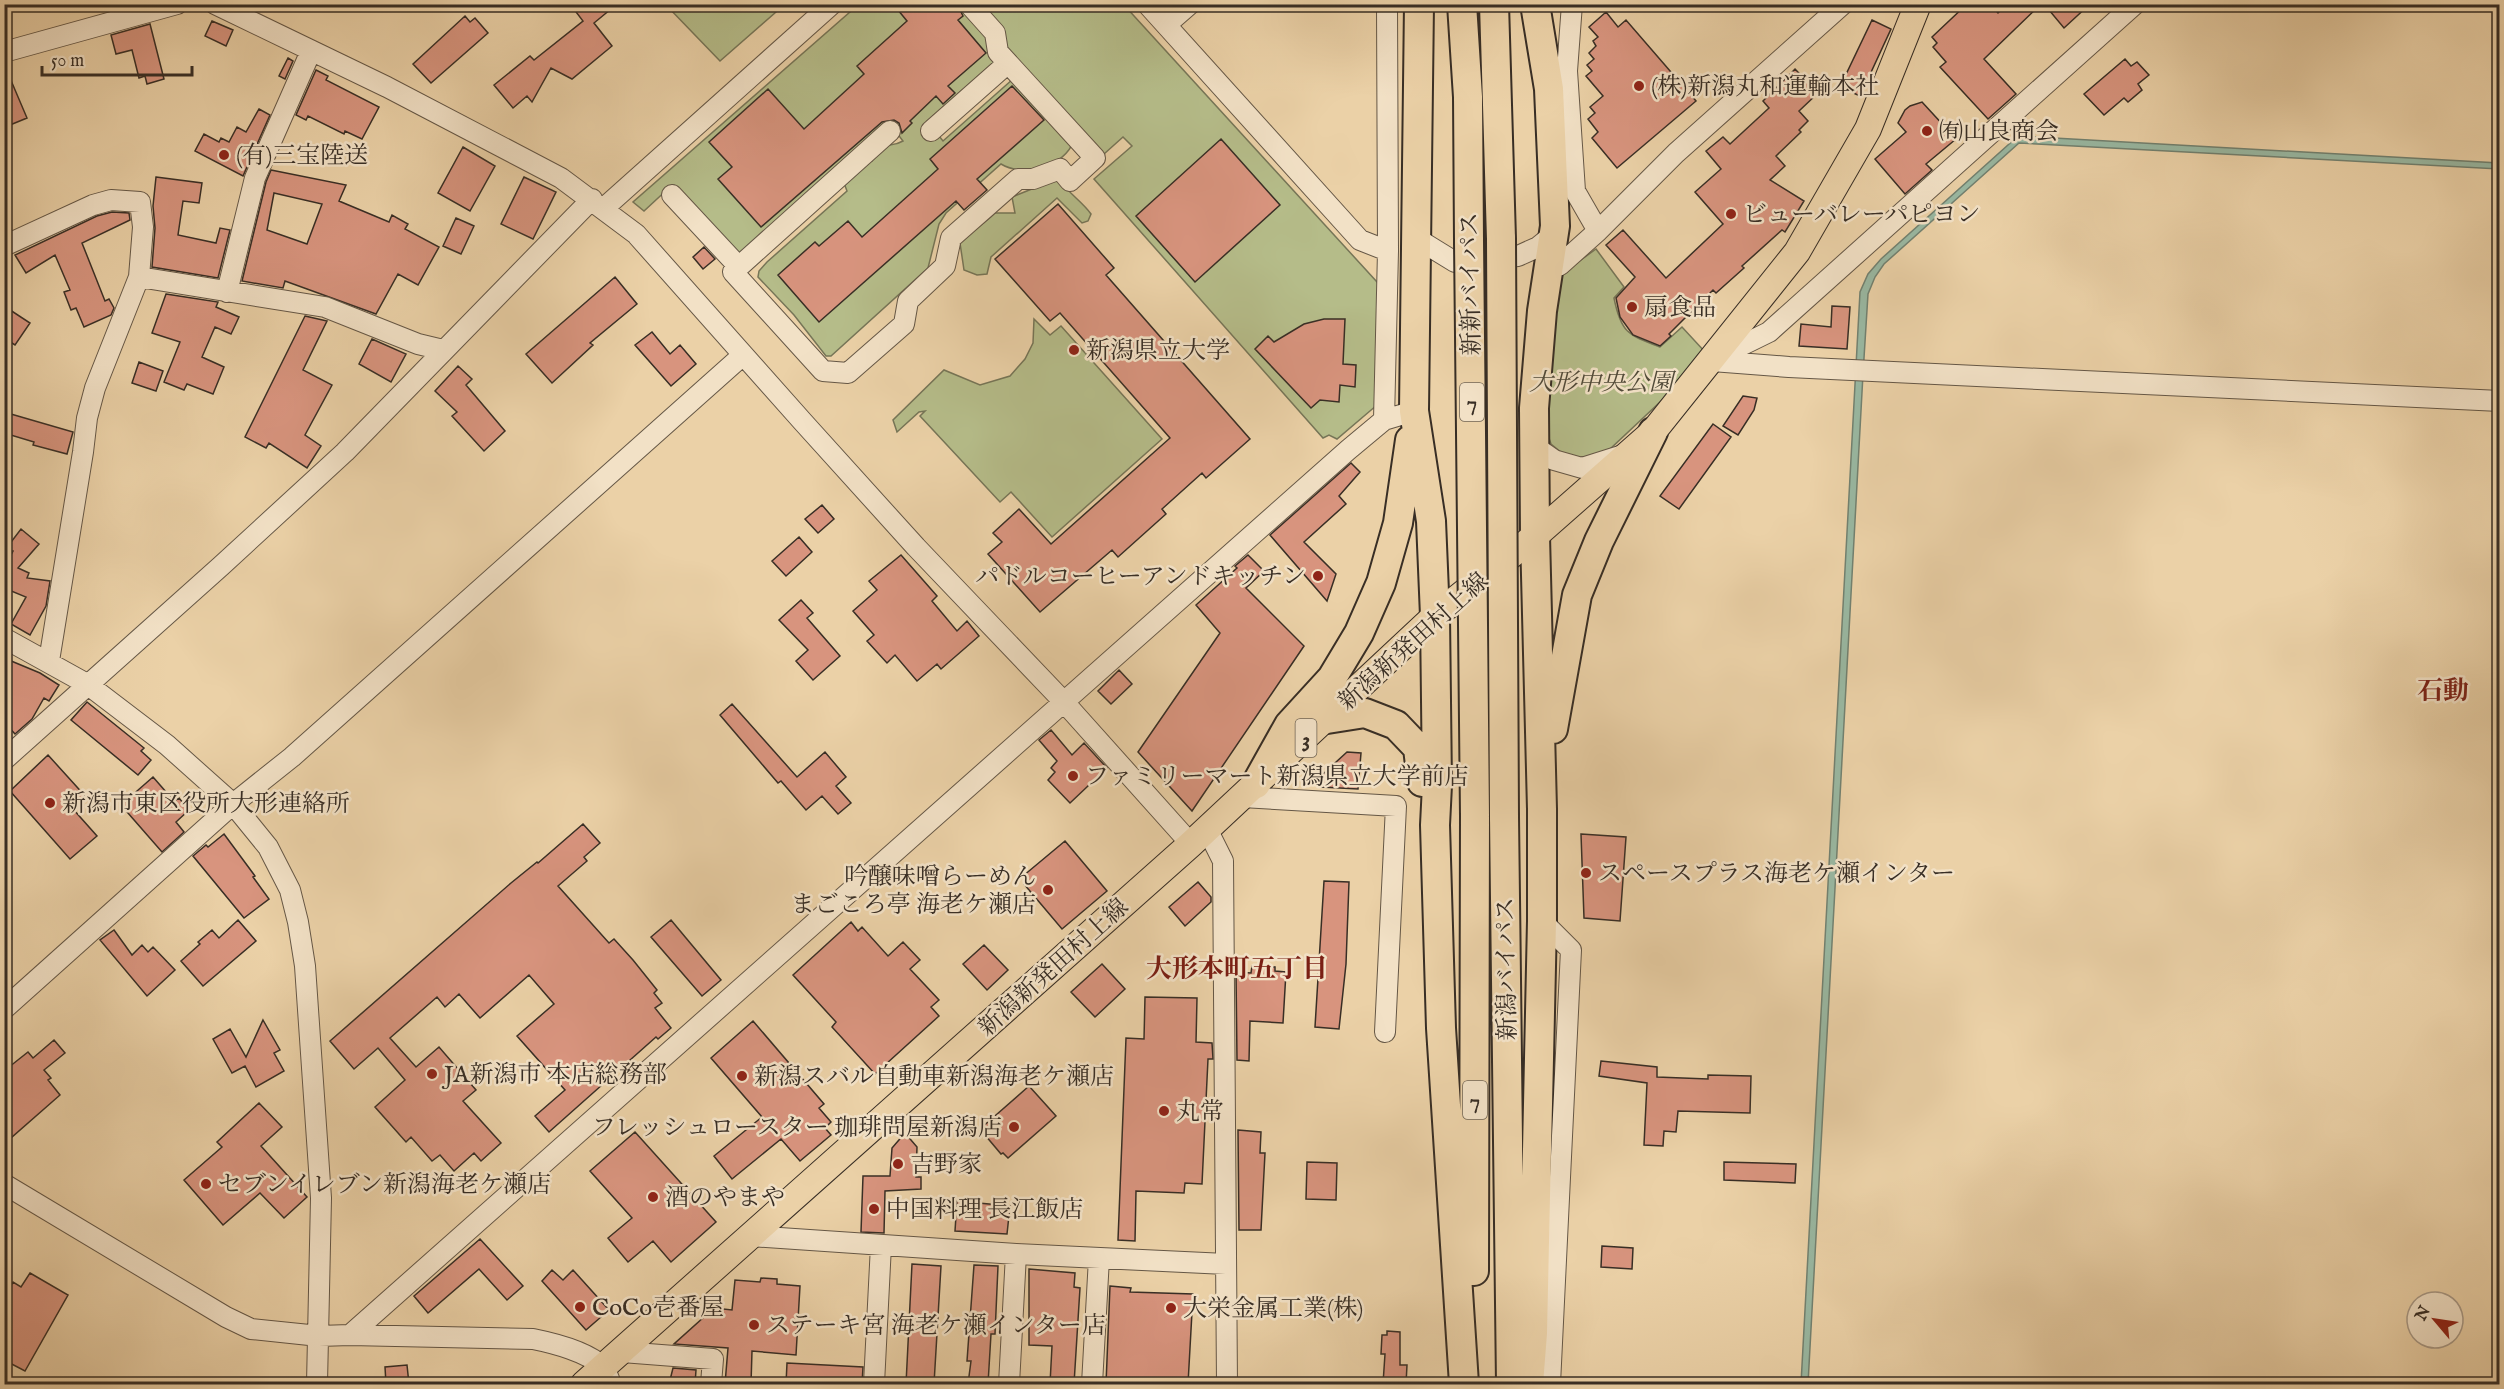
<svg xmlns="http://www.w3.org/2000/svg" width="2504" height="1389" viewBox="0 0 2504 1389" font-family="'IM FELL English','Noto Serif JP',serif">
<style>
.green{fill:#b5bc89;stroke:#767557;stroke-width:1.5}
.water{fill:#99b8a2;stroke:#728170;stroke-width:1.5}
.building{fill:#d8947e;stroke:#382e25;stroke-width:1.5;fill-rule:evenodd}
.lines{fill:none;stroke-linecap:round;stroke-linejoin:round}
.minor-casing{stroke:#655746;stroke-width:22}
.major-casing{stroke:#382e25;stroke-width:28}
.highway-casing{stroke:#382e25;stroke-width:32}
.minor{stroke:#f2e1c6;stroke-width:20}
.major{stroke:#ebd1a7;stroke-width:26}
.highway{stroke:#ebd1a7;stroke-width:28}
.highway-bridge-casing{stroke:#382e25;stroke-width:32;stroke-linecap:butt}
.highway-bridge{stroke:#ebd1a7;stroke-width:28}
.poi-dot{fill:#8f2418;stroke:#f2e1c6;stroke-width:2}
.labels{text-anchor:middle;stroke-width:5;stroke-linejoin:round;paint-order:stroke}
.shield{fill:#f2e1c6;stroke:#706455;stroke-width:1.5}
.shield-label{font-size:22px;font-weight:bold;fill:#382e25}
.poi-label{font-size:24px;fill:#382e25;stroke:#f2e1c6;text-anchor:start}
.street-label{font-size:24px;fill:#382e25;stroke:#f2e1c6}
.park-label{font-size:24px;font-style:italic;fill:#514a39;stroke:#f2e1c6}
.neighbourhood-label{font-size:26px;font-weight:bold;fill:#7a1f14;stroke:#f2e1c6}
</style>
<rect width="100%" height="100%" fill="#ebd1a7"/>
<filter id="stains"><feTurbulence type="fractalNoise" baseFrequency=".00333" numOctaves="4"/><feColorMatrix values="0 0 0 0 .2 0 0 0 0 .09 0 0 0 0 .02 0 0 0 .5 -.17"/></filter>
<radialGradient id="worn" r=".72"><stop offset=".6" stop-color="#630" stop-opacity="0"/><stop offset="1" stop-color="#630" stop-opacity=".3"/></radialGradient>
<!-- green -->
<path class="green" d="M666,5H784L720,61Z
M858,5H963L986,29L994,62L927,121L943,141L1013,79L1074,140C1065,167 1024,178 1001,164L946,213L939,224L928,268L831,356H826L794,315L758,277L759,271L767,262L847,191L844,183L863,160L872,161C884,137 888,150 903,141L890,124L740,255L671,186L644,211L633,202Z
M977,5H1124L1377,282L1380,288L1377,405L1337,439L1329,435L1323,438L1094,179L1132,146L1123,137L1104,154L1004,46Z
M1059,178C1067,193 1081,200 1091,214L1088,221L1082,223L1057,198L991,257L987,274L977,275L964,270L960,243C971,231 984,224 995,213H1015L1012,197Z
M1596,249L1624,287L1614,298C1621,333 1628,335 1660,347L1682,327L1706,353L1676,387L1610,449L1592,457L1578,458L1562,453L1551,444L1545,427L1557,281L1567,270Z
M1034,319L1050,335L1061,326L1162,439L1052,537L1011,492L1000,502L920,416L925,411L919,412L897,432L893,420L944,370L980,385L1010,376L1025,359L1033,343Z"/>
<!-- water -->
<path class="water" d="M2018,136L2499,163V169L2019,143L1884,264L1875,277L1868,294L1863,374L1808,1384H1801L1860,292L1868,274L1881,259Z"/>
<!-- building -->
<path class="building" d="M570,4H617L594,23L612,46L572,79L551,68L532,102L527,96L513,108L494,85L530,56L534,60L583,21Z
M893,4H957L963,16L958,20L986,53L948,86L955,93L943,104L936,96L910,121L912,123L902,133L899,123L894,120L882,122L761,227L718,179L732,167L709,142L768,89L804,129L864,74L857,66L907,21Z
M1967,4H1990L1998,13L2007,4H2041L1984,59L2016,94L1988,119L1940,67L1946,62L1933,47L1937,43L1932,37Z
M2044,4H2090L2064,28Z
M1606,12L1618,27L1626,20L1696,101L1617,168L1592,138L1598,132L1588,119L1595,113L1590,107L1603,96L1586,76L1592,71L1587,65L1594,59L1589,53L1596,46L1593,41L1598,37L1589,27Z
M465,16L470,22L475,18L488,33L431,83L413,64Z
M1872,20L1891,29L1860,96L1840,87Z
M212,21L233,30L226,46L205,36Z
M150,24L164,79L147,84L145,76L139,78L132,50L116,54L111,35Z
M288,58L293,61L285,79L279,76Z
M2125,59L2131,66L2137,62L2149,75L2138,84L2142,90L2128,102L2124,98L2104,115L2084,94Z
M4,64L27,118L10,125L4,111Z
M1795,69L1818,93L1799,111L1808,121L1799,130L1801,132L1776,156L1785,166L1770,180L1804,201L1785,232L1782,230L1742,266L1744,268L1716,293L1713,290L1669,334L1671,336L1660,346L1633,335L1620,317L1616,298L1635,277L1606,245L1623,230L1666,278L1723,224L1695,192L1721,169L1706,151L1723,137L1730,144L1769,108L1763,101Z
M316,70L328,76L326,80L379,107L362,139L345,131L344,134L308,116L306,120L296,115Z
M1012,86L1044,120L977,179L987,190L964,210L956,201L819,322L778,275L815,242L819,246L848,221L862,237L938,169L930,159Z
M1922,102L1956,139L1926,164L1932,170L1905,194L1875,159L1906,132L1898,123L1905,110L1910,106Z
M259,109L270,115L243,176L195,151L204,134L219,142L221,138L229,142L237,127L246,132Z
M1221,139L1280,205L1195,282L1136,216Z
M463,147L495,166L470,211L438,193Z
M271,170L346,185L339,201L389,222L392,215L408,224L405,229L439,247L418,285L398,274L376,314L285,281L283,288L242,281L266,182ZM274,193L322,204L307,244L267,230Z
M156,177L202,183L199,203L183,201L178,235L216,243L220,228L230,230L218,278L152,267L155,228L153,206Z
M524,177L556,192L533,239L501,224Z
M1058,204L1114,268L1106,275L1250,439L1206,478L1202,473L1162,509L1166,514L1118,557L1112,550L1040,612L988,554L1002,542L993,533L1019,509L1051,544L1170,438L1060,313L1050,321L995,259Z
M112,212L129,213L130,220L82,243L105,301L109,299L114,308L111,315L84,327L76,308L71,310L64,292L70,290L55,255L26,273L15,255L97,216Z
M456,218L474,226L461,254L443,246Z
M704,247L715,259L703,269L693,257Z
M615,277L637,304L590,343L593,345L552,383L526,354Z
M166,294L218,302L216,307L239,317L231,334L215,327L202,357L224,367L213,394L187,384L184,390L164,382L180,342L152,333Z
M4,306L30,323L15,345L4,338Z
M1832,306L1850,307L1847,349L1799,346L1801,324L1831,327Z
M305,316L327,321L303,370L332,385L305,435L321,446L307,468L269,443L266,448L245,437Z
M1324,319H1345L1343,364L1356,365L1355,387L1340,385L1339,402L1320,400L1311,408L1255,349L1268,336L1274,342L1304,324Z
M652,332L670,354L680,345L696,364L671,386L635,345Z
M372,339L406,354L391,382L359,364Z
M139,362L163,371L156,391L132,383Z
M458,366L472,379L466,385L505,431L484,451L452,416L457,412L435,391Z
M1743,396L1757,398L1754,410L1738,435L1723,426Z
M4,412L73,432L67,454L33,445L34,442L4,433Z
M1713,424L1731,437L1679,509L1660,496Z
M1351,463L1360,472L1339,496L1346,504L1304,542L1336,574L1327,601L1270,535Z
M822,505L834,519L818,533L805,519Z
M21,529L39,544L18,568L29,573L27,578L50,581L46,606L30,635L11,624L26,597L4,588V562L7,563L13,551L5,550Z
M799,537L812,552L786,576L772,561Z
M901,555L937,596L932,601L957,631L967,621L979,636L941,669L937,664L917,681L895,655L887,663L867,641L874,635L853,611L877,590L869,581Z
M1248,555L1264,571L1246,588L1304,646L1192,811L1138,752L1220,633L1196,605L1237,568L1235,566Z
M801,600L813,613L807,618L840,656L813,680L796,661L808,650L779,620Z
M4,658L40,673L59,685L49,701L44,698L32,719L15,734L4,722Z
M1119,670L1132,684L1111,704L1098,691Z
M87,702L144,748L141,751L151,760L138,775L71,720Z
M732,704L797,777L825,752L846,777L836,786L851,803L838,814L822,796L806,810L781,781L778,783L720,715Z
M1051,730L1072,755L1084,743L1107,768L1070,803L1048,780L1055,772L1051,768L1057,761L1039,740Z
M1347,752L1361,753L1358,789L1321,787L1323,774Z
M48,755L86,797L73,809L97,836L70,859L10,791Z
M153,777L174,801L179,798L189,810L176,822L184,832L162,852L121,805Z
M583,824L600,843L584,857L587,861L558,886L609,943L614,939L633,960L657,990L654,993L662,1003L655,1008L671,1028L658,1039L656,1037L549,1132L535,1116L565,1090L517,1036L554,1004L529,975L480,1018L459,994L445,1007L437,997L390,1038L416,1067L439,1047L476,1090L463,1101L501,1143L481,1161L474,1153L454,1171L440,1155L432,1161L411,1137L406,1142L375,1107L405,1080L378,1048L354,1069L330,1041L511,883L537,862L538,863Z
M224,834L255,876L253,877L269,899L244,918L193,856L206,845L208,847Z
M1581,834L1626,837L1620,921L1584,918Z
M1065,841L1107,891L1062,929L1024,884L1027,881L1023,876Z
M1324,881L1349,882L1346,964L1339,1029L1315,1027Z
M1198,882L1211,897V902L1185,926L1169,907Z
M238,920L256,941L203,986L181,961L200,944L198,942L212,930L219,938Z
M671,920L721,980L702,996L651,937Z
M851,922L858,931L862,927L888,956L903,942L920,960L910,969L939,1000L931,1007L939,1016L875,1074L832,1027L836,1022L793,975Z
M114,930L132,955L142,945L148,952L153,947L175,970L147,996L100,940Z
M984,945L1008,970L987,990L963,964Z
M1102,964L1125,989L1095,1017L1071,992Z
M1252,966L1275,967V971L1286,972L1283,1023L1250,1021L1249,1061L1237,1060L1236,972L1251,973Z
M1145,997L1197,998L1196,1042L1212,1043L1213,1059H1208L1202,1184L1185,1183L1184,1193L1136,1191L1135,1241L1118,1240L1126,1038L1144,1039Z
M263,1020L280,1050L274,1053L284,1071L256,1087L245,1066L232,1073L213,1039L230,1029L246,1057Z
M753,1021L824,1104L819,1108L831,1122L825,1128L831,1135L800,1161L781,1139L732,1179L714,1156L762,1117L711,1058Z
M54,1040L65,1053L44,1070L51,1078L48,1080L60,1095L4,1144V1071L28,1052L33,1058Z
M1601,1061L1657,1067V1077L1708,1079V1075L1751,1076L1750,1113L1678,1111L1676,1132L1664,1131L1663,1146L1644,1145L1647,1083L1599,1076Z
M1029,1086L1056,1116L1008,1158L1003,1153L1001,1154L980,1129Z
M259,1103L282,1127L261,1146L307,1197L284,1218L260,1193L223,1225L184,1180L222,1147L217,1142Z
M1238,1130L1261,1132L1260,1153H1265L1261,1230H1239Z
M635,1132L716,1222L671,1262L653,1241L628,1262L608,1238L632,1218L590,1171Z
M905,1133L917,1147L916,1177H921V1189L885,1191L884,1233L861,1232L863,1176H890L892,1148Z
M1307,1162L1337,1163L1336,1200L1306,1199Z
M1724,1162L1796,1164L1795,1183L1724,1180Z
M957,1201L1010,1206L1007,1234L955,1231Z
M480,1239L523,1286L507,1300L479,1269L428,1313L414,1296Z
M1602,1246L1633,1248L1632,1269L1601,1267Z
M912,1264L941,1266L934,1384H906Z
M974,1265L998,1266L995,1334H991L988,1384H968L971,1361H967Z
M1029,1269L1075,1273L1074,1287L1080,1288L1074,1384H1050L1052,1346L1029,1345Z
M552,1270L563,1280L573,1270L609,1310L586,1330L542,1281Z
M30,1273L68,1295L25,1371L4,1360V1297L13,1282L21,1287Z
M761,1278L777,1279V1284L800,1286L796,1355L752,1351L751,1384H725L728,1348L674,1344L714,1308L732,1310L735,1280L760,1282Z
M1110,1286L1131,1288L1130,1292L1193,1294L1188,1384H1106Z
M1387,1331L1400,1332V1365H1407L1406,1384H1383L1385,1354H1381L1382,1335H1387Z
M787,1363L863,1367L862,1384H786Z
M407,1365L409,1384H386L385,1367Z
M673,1368L696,1370L695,1384H669Z"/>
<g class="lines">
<defs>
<path id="minor" d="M215,4L387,87L561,178L636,234L803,422L916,547L1063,701L1191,844
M1147,4L1360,240L1388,251
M1572,4L1567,71L1575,191L1598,231
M1166,25L1190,4
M4,52L177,4
M890,131L733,272L823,371L848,373L904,324L908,301L945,266L951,238L1018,179H1033L1060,169L1070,181L1095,158L998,52L995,33L969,4
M931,131L1008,63
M672,195L739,267
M604,208L832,4
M1416,238L1455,262L1518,256L1538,247L1554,234
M4,246L93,205L111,200L140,202L143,227L139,277L95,388L87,418L83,452L49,661
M1550,260L1560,265L1598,231L1676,153L1843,4
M139,277L325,307L418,344L443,350
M227,292L255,178L311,51
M1714,359L1769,332L2135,4
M1712,361L1789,367L2500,401
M1384,420L1388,251L1387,4
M1534,446L1554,460L1582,468L1623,455
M4,638L87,684L167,745L233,804L268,847L290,890L298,922L305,966L321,1198L317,1384
M4,760L221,566L345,452L592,199
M1242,797L1396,806L1385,1032
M1207,829L1223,861L1227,1384
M1542,921L1571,950L1550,1384
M4,1009L233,804L292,757L743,355
M4,1184L226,1317L251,1329L319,1336L350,1335L533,1339C553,1343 588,1352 603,1367C607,1371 609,1380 611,1384
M750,1236L1016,1254L1226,1264
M350,1335L1348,450L1384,420L1414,411
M622,1352L713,1359L711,1384
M874,1384L881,1245
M1009,1384L1016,1254
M1092,1384L1099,1258"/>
<path id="major" d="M584,1384L1191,844L1435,616L1535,536L1653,432L1797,252L1868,129L1918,4"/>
<path id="highway" d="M1419,4L1414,411L1431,521L1435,616L1437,785L1435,825L1441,1028L1464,1384
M1462,4L1468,97L1469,241
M1494,4L1501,239
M1327,719L1365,713L1396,725L1418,748L1422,782
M1553,729L1577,595L1599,541L1653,432
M1256,784L1289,725L1332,678L1359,633L1381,583L1398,523L1410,440
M1504,817L1511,1384
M1474,1271L1475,816
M1529,1384L1533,1333L1542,921V809L1535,536L1534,408L1542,311L1555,226L1549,89L1535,4"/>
</defs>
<!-- minor casing -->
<use href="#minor" class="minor-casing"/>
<!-- major casing -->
<use href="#major" class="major-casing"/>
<!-- highway casing -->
<use href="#highway" class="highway-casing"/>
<!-- minor -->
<use href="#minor" class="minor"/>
<!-- major -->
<use href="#major" class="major"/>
<!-- highway -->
<use href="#highway" class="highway"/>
<defs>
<path id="highway-bridge" d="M1501,239L1504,817
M1469,241L1475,816"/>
</defs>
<!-- highway-bridge casing -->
<use href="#highway-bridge" class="highway-bridge-casing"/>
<!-- highway-bridge -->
<use href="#highway-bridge" class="highway-bridge"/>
</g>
<!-- markers -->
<g class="poi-dot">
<circle cx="1639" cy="86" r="6"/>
<circle cx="1927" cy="131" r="6"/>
<circle cx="224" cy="155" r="6"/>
<circle cx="1731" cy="214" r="6"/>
<circle cx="1632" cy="307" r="6"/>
<circle cx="1074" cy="350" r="6"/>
<circle cx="1318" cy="576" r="6"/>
<circle cx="1073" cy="776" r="6"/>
<circle cx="50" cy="803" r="6"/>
<circle cx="1586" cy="873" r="6"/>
<circle cx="1048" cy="890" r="6"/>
<circle cx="432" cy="1074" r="6"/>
<circle cx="742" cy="1076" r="6"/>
<circle cx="1164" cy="1111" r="6"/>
<circle cx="1014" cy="1127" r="6"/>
<circle cx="898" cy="1164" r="6"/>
<circle cx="206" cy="1184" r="6"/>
<circle cx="653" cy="1197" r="6"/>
<circle cx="874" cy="1209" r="6"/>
<circle cx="580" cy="1307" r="6"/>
<circle cx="1171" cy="1308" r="6"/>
<circle cx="754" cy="1325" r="6"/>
</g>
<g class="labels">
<!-- shield labels -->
<g class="shield">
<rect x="1460" y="383" width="24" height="38" rx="4.5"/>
<rect x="1295.5" y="719" width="21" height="38" rx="4.5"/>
<rect x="1463" y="1081" width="24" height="38" rx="4.5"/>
</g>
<g class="shield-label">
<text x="1472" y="410">7</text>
<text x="1306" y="746">3</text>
<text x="1475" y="1108">7</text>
</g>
<!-- poi labels -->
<g class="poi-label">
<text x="1651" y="94">(株)新潟丸和運輸本社</text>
<text x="1939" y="139">㈲山良商会</text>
<text x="236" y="163">(有)三宝陸送</text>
<text x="1743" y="222">ビューバレーパピヨン</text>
<text x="1644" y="315">扇食品</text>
<text x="1086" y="358">新潟県立大学</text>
<text x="1306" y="584" text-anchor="end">パドルコーヒーアンドキッチン</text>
<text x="1085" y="784">ファミリーマート新潟県立大学前店</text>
<text x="62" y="811">新潟市東区役所大形連絡所</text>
<text x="1598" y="881">スペースプラス海老ケ瀬インター</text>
<text x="1036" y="884" text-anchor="end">吟醸味噌らーめん<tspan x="1036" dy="28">まごころ亭 海老ケ瀬店</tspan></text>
<text x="444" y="1082">JA新潟市 本店総務部</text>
<text x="754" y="1084">新潟スバル自動車新潟海老ケ瀬店</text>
<text x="1176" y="1119">丸常</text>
<text x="1002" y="1135" text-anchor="end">フレッシュロースター 珈琲問屋新潟店</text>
<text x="910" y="1172">吉野家</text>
<text x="218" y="1192">セブンイレブン新潟海老ケ瀬店</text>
<text x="665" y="1205">酒のやまや</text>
<text x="886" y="1217">中国料理 長江飯店</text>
<text x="592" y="1315">CoCo壱番屋</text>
<text x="1183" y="1316">大栄金属工業(株)</text>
<text x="766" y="1333">ステーキ宮 海老ケ瀬インター店</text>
</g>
<!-- street labels -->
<g class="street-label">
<text transform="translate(1470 284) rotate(-91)" y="8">新新バイパス</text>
<text transform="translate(1413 641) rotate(-42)" y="8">新潟新発田村上線</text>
<text transform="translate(1053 967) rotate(-42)" y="8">新潟新発田村上線</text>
<text transform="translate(1506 969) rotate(-91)" y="8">新潟バイパス</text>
</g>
<!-- park labels -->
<g class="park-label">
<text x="1601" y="390">大形中央公園</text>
</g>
<!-- neighbourhood labels -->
<g class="neighbourhood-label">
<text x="2443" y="699">石動</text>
<text x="1237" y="977">大形本町五丁目</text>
</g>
</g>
<!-- margin -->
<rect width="2504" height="1389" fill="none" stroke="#ebd1a7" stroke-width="24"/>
<rect x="6" y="6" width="2492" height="1377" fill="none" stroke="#382e25" stroke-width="3"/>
<rect x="12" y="12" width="2480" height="1365" fill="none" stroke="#382e25" stroke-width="1.5"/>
<!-- north arrow -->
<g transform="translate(2435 1320) rotate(299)"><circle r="28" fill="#f2e1c6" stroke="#a89986" stroke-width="1.5"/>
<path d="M0-4.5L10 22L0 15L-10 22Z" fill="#8f2418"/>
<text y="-9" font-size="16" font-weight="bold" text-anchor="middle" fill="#382e25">N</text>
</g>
<!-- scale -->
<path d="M42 66v9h150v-9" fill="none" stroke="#382e25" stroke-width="3"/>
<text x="51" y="66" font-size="18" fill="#382e25" stroke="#f2e1c6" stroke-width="4.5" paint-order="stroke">50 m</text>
<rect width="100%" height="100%" filter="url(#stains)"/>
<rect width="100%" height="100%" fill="url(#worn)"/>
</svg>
